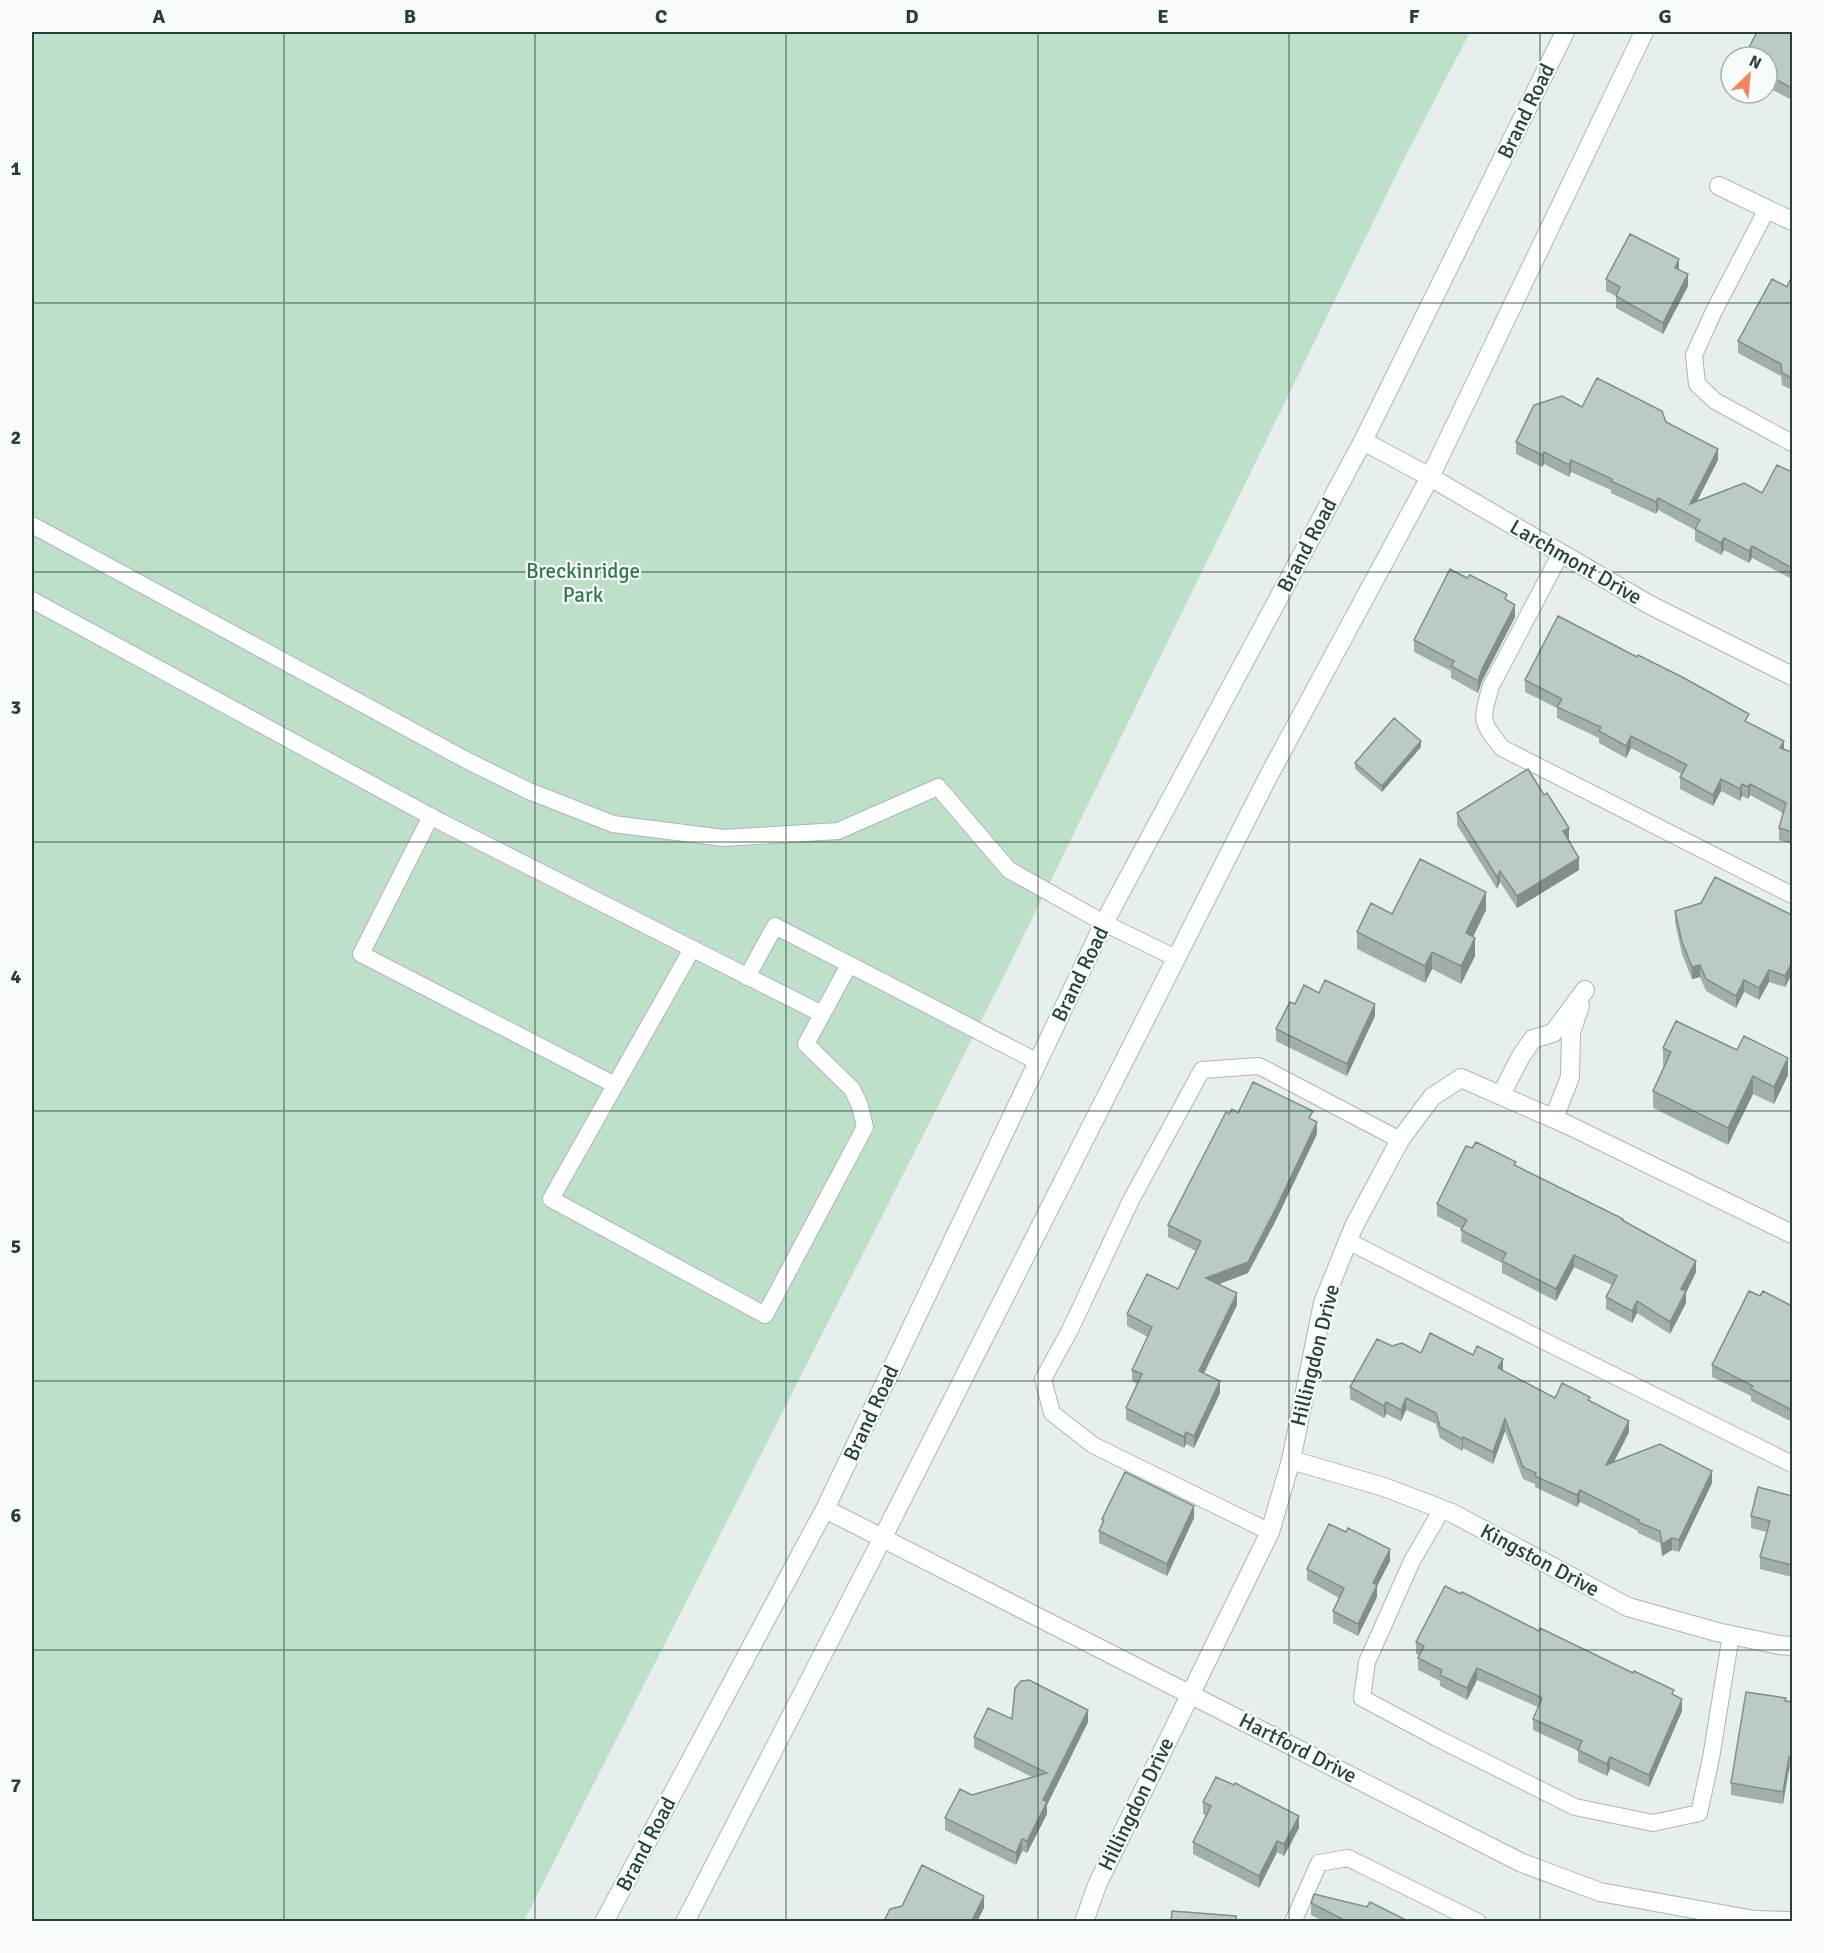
<svg xmlns="http://www.w3.org/2000/svg" width="1824" height="1953" viewBox="0 0 1824 1953" font-family="Signika,sans-serif">
<style>
.green{fill:#bfe0c8}
.lines{fill:none;stroke-linecap:round;stroke-linejoin:round}
.service-casing{stroke:#a8b8b2;stroke-width:18}
.minor-casing{stroke:#a8b8b2;stroke-width:20}
.tertiary-casing{stroke:#a8b8b2;stroke-width:20}
.secondary-casing{stroke:#a4bbb3;stroke-width:20}
.service{stroke:#fff;stroke-width:16}
.minor{stroke:#fff;stroke-width:18}
.tertiary{stroke:#fff;stroke-width:18}
.secondary{stroke:#fff;stroke-width:18}
.wall{fill:#a1aea9}
.shaded-wall{fill:#838d89}
.building{fill:#bbcac4;stroke:#838d89;stroke-width:1.5}
.grid{fill:none;stroke:#24423a;stroke-width:1.5;stroke-opacity:0.55}
.labels{text-anchor:middle;stroke-width:4.5;stroke-linejoin:round;paint-order:stroke}
.street-label{font-size:21px;fill:#24423a;stroke:#f7fbf9}
.park-label{font-size:21px;fill:#2d7a4b;stroke:#f7fbf9}
.neatline{fill:none;stroke:#24423a;stroke-width:2}
.grid-label{font-size:20px;text-anchor:middle;font-weight:bold;fill:#24423a}
</style>
<rect width="100%" height="100%" fill="#e6efeb"/>
<!-- green -->
<path class="green" d="M32,32H1470L1404,159L1006,972L524,1921L32,1922Z"/>
<g class="lines">
<defs>
<path id="service" d="M1767,209L1714,311L1694,355L1697,384L1715,401L1792,443
M32,525L468,761L529,791L613,824L724,838L838,831L938,787L1009,870L1104,923L1176,958
M1561,553L1491,686C1481,721 1480,720 1502,748L1792,895
M32,600L441,822L822,1014
M431,816L361,954L615,1085
M692,949L551,1199L765,1315L865,1127L860,1106L852,1089L806,1044L849,965
M747,977L775,926L1038,1062
M1348,1241L1544,1341L1792,1464
M1442,1509L1412,1561L1367,1662L1362,1698L1437,1738L1575,1807L1653,1823L1699,1813L1711,1758L1731,1635
M1270,1532L1093,1445L1052,1413L1043,1379L1070,1330L1131,1200L1202,1070L1259,1066L1400,1140
M1293,1922L1319,1863L1348,1858L1478,1922"/>
<path id="minor" d="M1719,186L1792,221
M1363,441L1430,477L1650,605L1792,676
M1501,1095L1521,1056L1533,1039L1553,1033L1585,990
M1554,1118L1570,1077L1571,1032L1580,1006
M1291,1460L1384,1487L1452,1513L1628,1607L1717,1632L1779,1645L1792,1646
M1084,1922L1097,1885L1270,1532L1291,1460L1323,1303L1354,1226L1400,1140L1432,1097L1461,1078L1568,1125L1792,1234"/>
<path id="tertiary" d="M825,1509L1522,1863L1600,1892L1754,1920L1792,1921"/>
<path id="secondary" d="M604,1922L825,1509L1104,923L1363,441L1565,32
M685,1922L883,1537L1268,777L1430,477L1644,32"/>
</defs>
<!-- service casing -->
<use href="#service" class="service-casing"/>
<!-- minor casing -->
<use href="#minor" class="minor-casing"/>
<!-- tertiary casing -->
<use href="#tertiary" class="tertiary-casing"/>
<!-- secondary casing -->
<use href="#secondary" class="secondary-casing"/>
<!-- service -->
<use href="#service" class="service"/>
<!-- minor -->
<use href="#minor" class="minor"/>
<!-- tertiary -->
<use href="#tertiary" class="tertiary"/>
<!-- secondary -->
<use href="#secondary" class="secondary"/>
</g>
<!-- wall -->
<path class="wall" d="M1792,32V100L1767,87V57Z
M1679,270L1688,286L1663,334L1616,308V296L1606,291V279Z
M1792,281V390L1782,385L1781,376L1738,353V341Z
M1582,407L1666,422L1718,460L1697,501L1762,493L1792,472V579L1752,558L1749,563L1724,550L1721,555L1695,541V530L1658,510L1656,514L1611,493V490L1571,472L1569,477L1544,464L1542,467L1516,454V442Z
M1507,601L1515,617L1482,681L1478,693L1451,678V671L1414,652V640Z
M1525,680L1749,723L1784,750L1792,752V844L1779,840V828L1783,813L1750,795L1748,799L1742,796L1740,801L1721,791L1713,806L1680,789V777L1682,774L1631,748L1626,758L1599,743V738L1557,718V708L1525,692Z
M1421,747L1382,792L1355,769V763Z
M1457,813L1569,840L1579,870L1517,908L1500,882L1497,889L1457,825Z
M1486,910L1473,937L1475,956L1461,984L1432,969L1425,983L1357,949V932Z
M1675,911L1792,915V974L1785,987L1769,982L1759,1000L1744,992L1736,1008L1706,991L1700,977L1692,979L1682,954L1675,922Z
M1319,993L1375,1016L1347,1076L1276,1041V1029L1295,1004Z
M1663,1048L1788,1075L1774,1104L1753,1094L1728,1145L1653,1108V1091L1664,1066L1663,1065Z
M1238,1113L1313,1120L1317,1134L1276,1220L1248,1273L1219,1284L1237,1305L1204,1374L1220,1393L1194,1448L1186,1444L1184,1448L1126,1420V1408L1137,1384L1132,1381V1370L1148,1337L1127,1326V1314L1178,1289L1196,1251L1168,1237V1225L1229,1114Z
M1516,1165L1623,1221L1696,1272L1686,1293V1303L1670,1334L1637,1313L1632,1323L1606,1309V1297L1612,1285L1574,1267L1556,1301L1502,1273V1263L1461,1242L1462,1229L1437,1216V1204Z
M1760,1296L1792,1306V1422L1751,1401V1396L1712,1377V1365Z
M1392,1346L1421,1353L1473,1355L1555,1398L1590,1401L1629,1432L1614,1462L1712,1483L1679,1552L1672,1550L1662,1556L1660,1543L1638,1533V1531L1580,1502L1577,1507L1535,1487V1484L1523,1479L1505,1431L1493,1464L1463,1448L1462,1451L1440,1438L1436,1424L1406,1410L1401,1421L1386,1414L1384,1418L1350,1399V1387Z
M1792,1496V1577L1760,1569V1557L1767,1532L1751,1528V1516Z
M1194,1518L1167,1576L1099,1543V1531L1102,1524V1519Z
M1390,1561L1377,1586V1597L1358,1636L1333,1623V1611L1339,1598L1307,1580V1569Z
M1461,1594L1674,1695L1682,1711L1649,1787L1610,1769L1607,1776L1578,1762V1751L1533,1730V1719L1538,1707L1477,1680L1467,1700L1440,1686V1681L1418,1670V1658L1420,1656L1416,1654V1642Z
M1786,1701L1792,1702V1769H1789L1783,1804L1731,1795V1783Z
M1012,1719L1088,1722L1047,1805V1814L1027,1853L1022,1851L1016,1865L945,1830V1818L972,1795L1032,1777L974,1748V1737Z
M1203,1802L1299,1828L1284,1856L1277,1852L1259,1888L1193,1854V1842L1207,1816L1203,1814Z
M1311,1903L1408,1922H1325L1311,1915Z"/>
<!-- shaded-wall -->
<path class="shaded-wall" d="M1679,259V271L1675,268Z
M1688,274V286L1663,334V323Z
M1718,449V460L1690,515V504Z
M1544,452V464L1542,467V455Z
M1571,460V472L1569,477V465Z
M1658,498V510L1656,514V502Z
M1724,538V550L1721,555V543Z
M1752,546V558L1749,563V551Z
M1515,605V617L1482,681L1478,693V681L1482,669Z
M1631,736V748L1626,758V746Z
M1421,741V747L1382,792V786Z
M1784,741V753L1780,748Z
M1721,779V791L1713,806V795Z
M1742,784V796L1740,801V789Z
M1750,784V795L1748,799V787Z
M1569,828V840L1563,831Z
M1579,858V870L1517,908V896Z
M1500,871V882L1497,889V877Z
M1486,892V910L1466,951V933Z
M1475,938V956L1461,984V966Z
M1432,952V969L1425,983V966Z
M1792,962V974L1785,987V976Z
M1700,965V977L1692,979V967Z
M1769,970V982L1759,1000V988Z
M1744,980V992L1736,1008V996Z
M1375,1004V1016L1347,1076V1064Z
M1788,1058V1075L1774,1104V1087Z
M1753,1076V1094L1728,1145V1128Z
M1317,1122V1134L1276,1220L1248,1273L1206,1289V1278Z
M1574,1255V1267L1556,1301V1289Z
M1696,1261V1272L1686,1293V1303L1670,1334V1322L1681,1289Z
M1237,1293V1305L1199,1383V1371Z
M1637,1301V1313L1632,1323V1311Z
M1503,1359V1371L1498,1368Z
M1220,1381V1393L1194,1448V1436Z
M1406,1398V1410L1401,1421V1410Z
M1386,1402V1414L1384,1418V1406Z
M1505,1419V1431L1493,1464V1452Z
M1629,1421V1432L1606,1477V1465Z
M1186,1432V1444L1184,1448V1437Z
M1463,1437V1448L1462,1451V1439Z
M1712,1471V1483L1679,1552V1540Z
M1580,1490V1502L1577,1507V1495Z
M1194,1506V1518L1167,1576V1564Z
M1672,1538V1550L1662,1556V1544Z
M1390,1549V1561L1377,1586V1597L1358,1636V1624L1373,1583Z
M1477,1668V1680L1467,1700V1688Z
M1682,1699V1711L1649,1787V1775Z
M1088,1710V1722L1047,1805V1814L1027,1853V1841L1043,1800Z
M1610,1757V1769L1607,1776V1764Z
M1789,1757V1769L1783,1804V1792Z
M1299,1816V1828L1284,1856V1844Z
M1022,1839V1851L1016,1865V1853Z
M1277,1841V1852L1259,1888V1876Z
M984,1896V1908L977,1922H971Z"/>
<!-- building -->
<path class="building" d="M1757,32H1792V88L1767,75V57H1744Z
M1630,234L1679,259L1675,268L1688,274L1663,323L1616,296L1620,287L1606,279Z
M1772,279L1787,287L1790,280L1792,281V378L1782,373L1781,364L1738,341Z
M1597,378L1662,411L1666,422L1718,449L1690,504L1744,483L1762,493L1777,465L1792,472V568L1752,546L1749,551L1724,538L1721,543L1695,529L1700,520L1658,498L1656,502L1611,481L1612,479L1571,460L1569,465L1544,452L1542,455L1516,442L1534,405L1562,396L1582,407Z
M1450,569L1467,578L1470,575L1507,594L1505,599L1515,605L1482,669L1478,681L1451,666L1454,661L1414,640Z
M1558,616L1637,657L1638,655L1684,678L1749,714L1745,721L1784,741L1780,748L1792,752V832L1779,828L1786,803L1750,784L1748,787L1742,784L1740,789L1721,779L1713,795L1680,777L1687,765L1631,736L1626,746L1599,731L1601,727L1557,707L1562,699L1525,680Z
M1394,718L1421,741L1382,786L1355,763Z
M1528,769L1544,795L1547,793L1569,828L1563,831L1579,858L1517,896L1500,871L1497,877L1457,813Z
M1420,859L1486,892L1466,933L1475,938L1461,966L1432,952L1425,966L1357,932L1371,903L1392,914Z
M1715,877L1792,915V962L1785,976L1769,970L1759,988L1744,980L1736,996L1706,979L1700,965L1692,967L1682,942L1675,911L1701,903Z
M1325,980L1375,1004L1347,1064L1276,1029L1290,1002L1295,1004L1304,985L1319,993Z
M1676,1021L1737,1050L1744,1036L1788,1058L1774,1087L1753,1076L1728,1128L1653,1091L1671,1052L1663,1048Z
M1253,1082L1313,1111L1309,1118L1317,1122L1276,1208L1248,1262L1206,1278L1237,1293L1199,1371L1220,1381L1194,1436L1186,1432L1184,1437L1126,1408L1142,1374L1132,1370L1152,1327L1127,1314L1147,1274L1178,1289L1201,1241L1168,1225L1226,1112L1229,1114L1232,1109L1238,1113Z
M1476,1142L1516,1162L1514,1165L1623,1219L1622,1220L1696,1261L1681,1289L1686,1291L1670,1322L1637,1301L1632,1311L1606,1297L1617,1276L1574,1255L1556,1289L1502,1261L1506,1253L1461,1230L1467,1220L1437,1204L1466,1146L1472,1148Z
M1749,1291L1760,1296L1763,1291L1792,1306V1410L1751,1389L1753,1386L1712,1365Z
M1430,1333L1473,1355L1477,1346L1503,1359L1498,1368L1555,1398L1562,1383L1590,1397L1588,1400L1629,1421L1606,1465L1660,1444L1712,1471L1679,1540L1672,1538L1662,1544L1660,1531L1638,1522L1639,1520L1580,1490L1577,1495L1535,1476L1536,1473L1523,1467L1505,1419L1493,1452L1463,1437L1462,1439L1440,1427L1436,1413L1406,1398L1401,1410L1386,1402L1384,1406L1350,1387L1377,1339L1392,1346L1402,1343L1421,1353Z
M1125,1472L1194,1506L1167,1564L1099,1531L1104,1520L1102,1519Z
M1758,1487L1792,1496V1565L1760,1557L1770,1521L1751,1516Z
M1329,1524L1346,1532L1348,1528L1390,1549L1373,1583L1377,1585L1358,1624L1333,1611L1344,1588L1307,1569Z
M1445,1586L1461,1594L1462,1592L1539,1631L1540,1628L1633,1673L1634,1671L1674,1690L1672,1694L1682,1699L1649,1775L1610,1757L1607,1764L1578,1750L1582,1741L1533,1719L1542,1698L1477,1668L1467,1688L1440,1675L1442,1670L1418,1658L1424,1646L1416,1642Z
M1029,1680L1088,1710L1043,1800L1047,1802L1027,1841L1022,1839L1016,1853L945,1818L960,1789L972,1795L1047,1773L974,1737L988,1708L1012,1719L1015,1688L1021,1681Z
M1746,1692L1786,1698L1785,1701L1792,1702V1758L1789,1757L1783,1792L1731,1783Z
M1216,1777L1234,1785L1235,1783L1299,1816L1284,1844L1277,1841L1259,1876L1193,1842L1211,1806L1203,1802Z
M922,1865L984,1896L971,1922H886L885,1919L890,1909L902,1906Z
M1314,1894L1367,1907L1370,1902L1408,1921L1407,1922H1348L1311,1903Z
M1172,1911L1236,1916V1922H1171Z
M1153,1920L1170,1922H1151Z"/>
<!-- grid -->
<path class="grid" d="M284,32V1922M535,32V1922M786,32V1922M1038,32V1922M1289,32V1922M1540,32V1922M32,303H1792M32,572H1792M32,842H1792M32,1111H1792M32,1381H1792M32,1650H1792"/>
<g class="labels">
<!-- street labels -->
<g class="street-label">
<text transform="translate(1526 111) rotate(-64)" y="7">Brand Road</text>
<text transform="translate(1307 545) rotate(-62)" y="7">Brand Road</text>
<text transform="translate(1576 562) rotate(30)" y="7">Larchmont Drive</text>
<text transform="translate(1080 974) rotate(-64)" y="7">Brand Road</text>
<text transform="translate(1315 1355) rotate(-76)" y="7">Hillingdon Drive</text>
<text transform="translate(871 1413) rotate(-65)" y="7">Brand Road</text>
<text transform="translate(1540 1560) rotate(28)" y="7">Kingston Drive</text>
<text transform="translate(1298 1748) rotate(27)" y="7">Hartford Drive</text>
<text transform="translate(1136 1804) rotate(-64)" y="7">Hillingdon Drive</text>
<text transform="translate(646 1844) rotate(-62)" y="7">Brand Road</text>
</g>
<!-- park labels -->
<g class="park-label">
<text x="583" y="578">Breckinridge<tspan x="583" dy="24">Park</tspan></text>
</g>
</g>
<!-- border -->
<rect width="1824" height="1953" fill="none" stroke="#f7fbf9" stroke-width="66"/>
<!-- north arrow -->
<g transform="translate(1749 75) rotate(26)"><circle r="28" fill="#f7fbf9" stroke="#a3b1ad" stroke-width="1.5"/>
<path d="M0-4.5L10 22L0 15L-10 22Z" fill="#f4845f"/>
<text y="-9" font-size="16" font-weight="bold" text-anchor="middle" fill="#24423a">N</text>
</g>
<rect x="33" y="33" width="1758" height="1887" class="neatline"/>
<g class="grid-label">
<text x="159" y="23">A</text>
<text x="410" y="23">B</text>
<text x="661" y="23">C</text>
<text x="912" y="23">D</text>
<text x="1163" y="23">E</text>
<text x="1414" y="23">F</text>
<text x="1665" y="23">G</text>
<text x="16" y="175">1</text>
<text x="16" y="444">2</text>
<text x="16" y="714">3</text>
<text x="16" y="983">4</text>
<text x="16" y="1253">5</text>
<text x="16" y="1522">6</text>
<text x="16" y="1792">7</text>
</g>
</svg>
